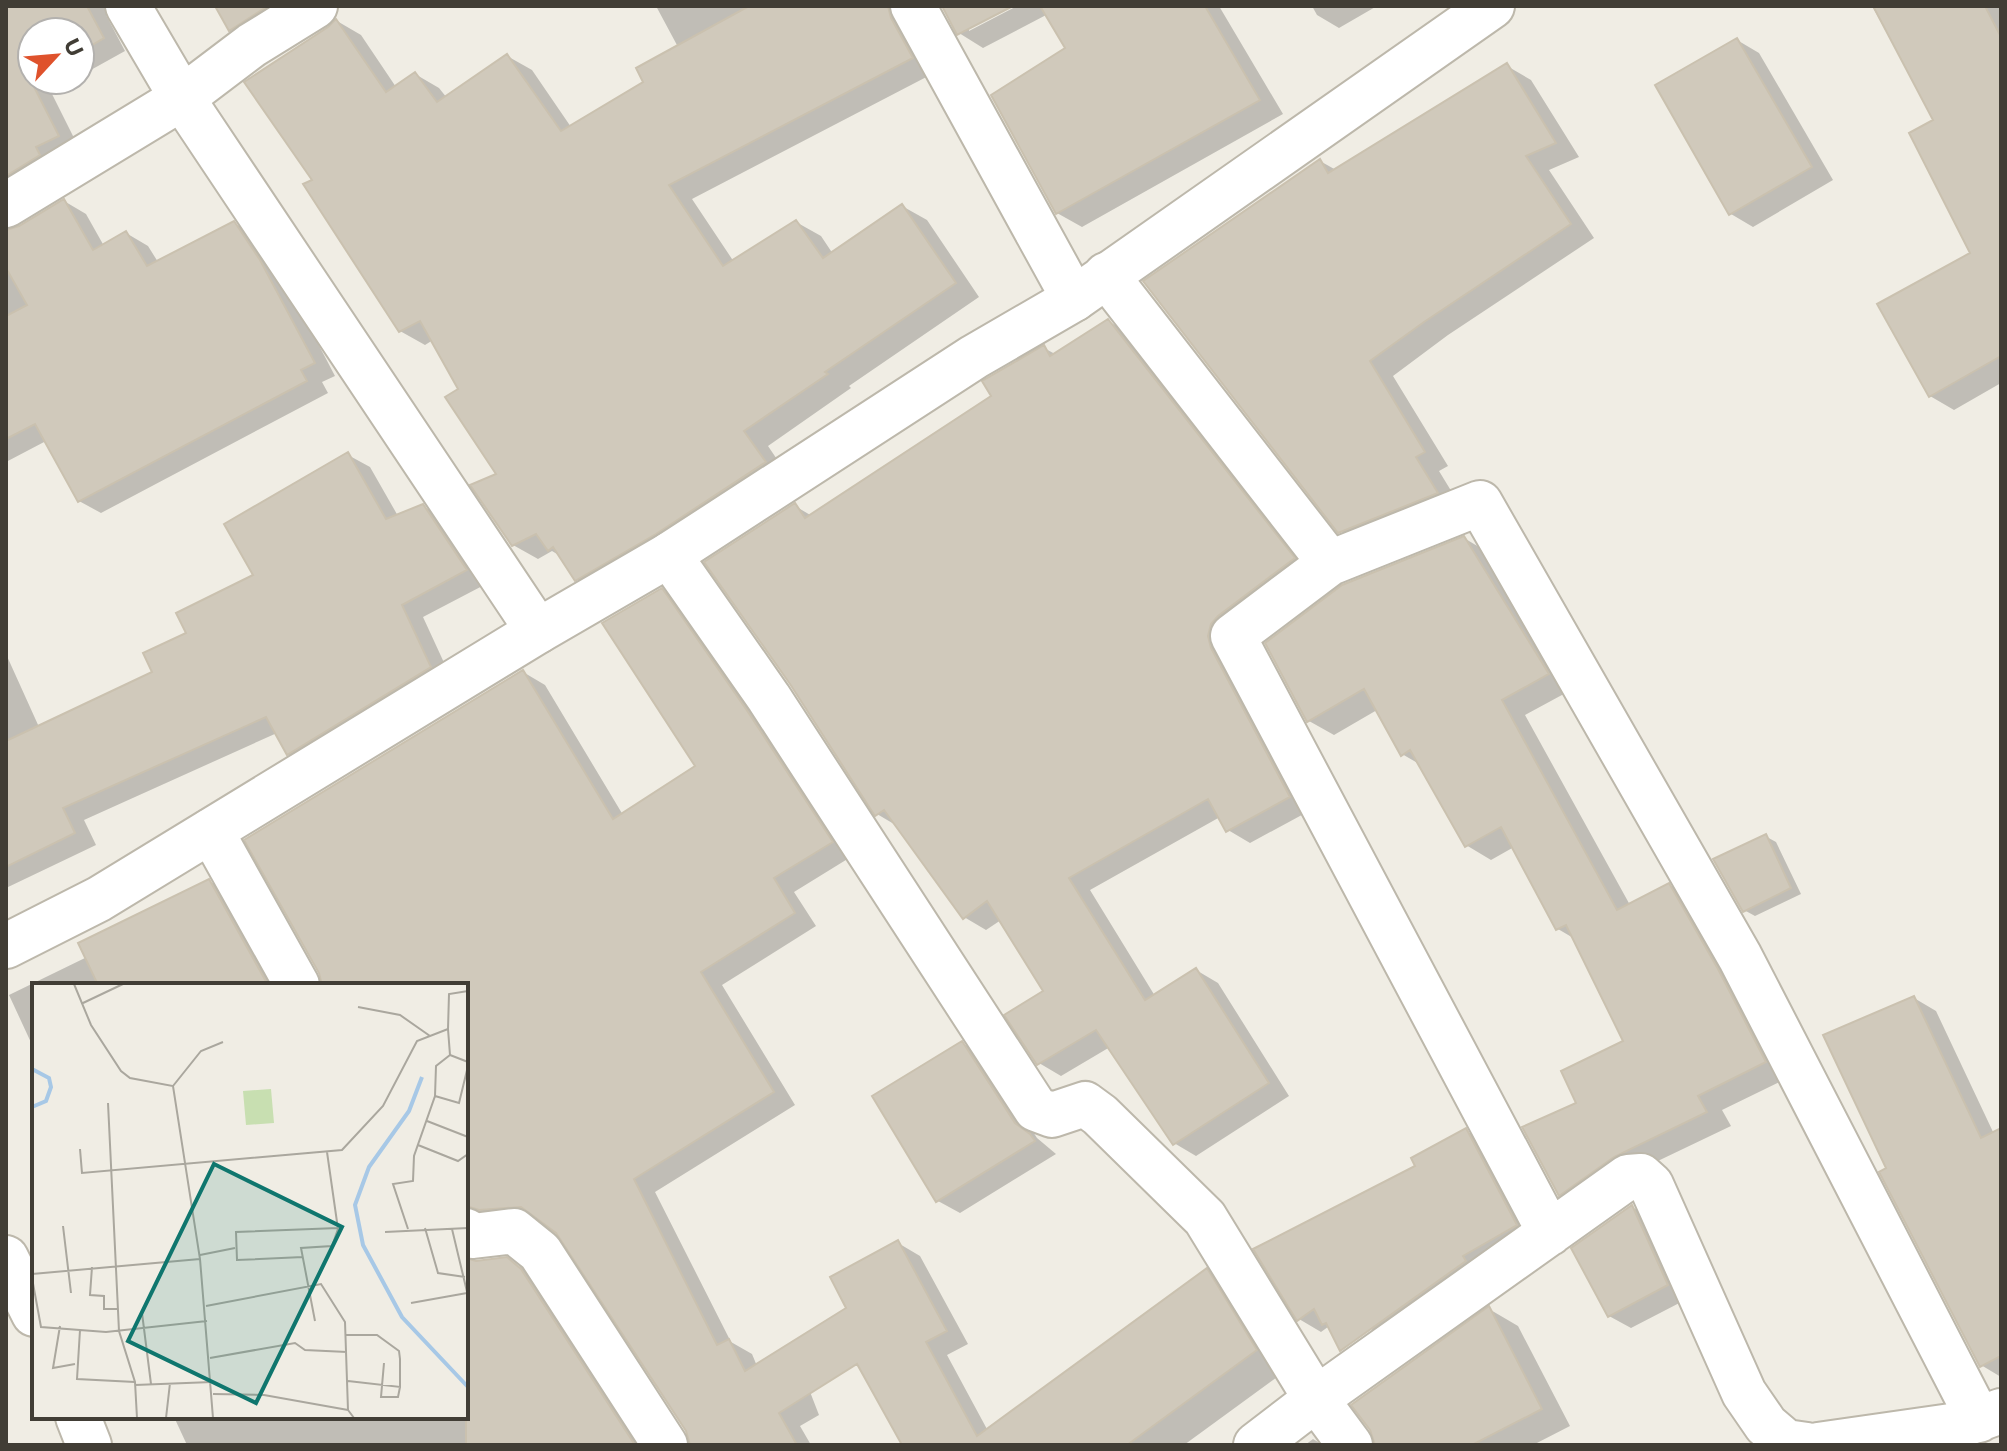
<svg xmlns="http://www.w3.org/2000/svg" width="2007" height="1451" viewBox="0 0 2007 1451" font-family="Montserrat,sans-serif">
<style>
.shadow{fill:#0003}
.building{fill:#d0c9bb;stroke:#cac1af;stroke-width:2}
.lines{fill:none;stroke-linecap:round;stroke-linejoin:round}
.minor-casing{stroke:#bdb8ab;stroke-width:48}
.tertiary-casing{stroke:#bdb8ab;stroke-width:48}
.minor{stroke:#fff;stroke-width:44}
.tertiary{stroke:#fff;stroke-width:44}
.inset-river{fill:none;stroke:#a7c8e6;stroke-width:4}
.inset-road{fill:none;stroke:#aaa79e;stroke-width:2}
.view{fill:#0f766e;fill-opacity:0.15;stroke:#0f766e;stroke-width:4}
.inset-edge{fill:none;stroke:#413d35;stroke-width:4}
</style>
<rect width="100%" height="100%" fill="#f0ede4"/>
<!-- shadow -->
<path class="shadow" d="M6,6H121L106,15L125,51L80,76V32H32V80H72L51,92L79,148L6,205Z
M217,6H309L252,42L231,29Z
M656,6H917L936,72L692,199L734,262L796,222L821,236L833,254L902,206L927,220L979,297L849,386L851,388L768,446L789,477L601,593L576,579L562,557L552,551L538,559L513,545L500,475L461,390L433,340L425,345L400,331L315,181L337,21L361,35L396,87L415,74L439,88L447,98L507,56L532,70L571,127L646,83L678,47Z
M944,6H1008L969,26V31L1017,6H1219L1283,114L1082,227L1057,213L1067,49L1048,14L983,48L959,33Z
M1312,6H1377L1339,28L1317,15Z
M1872,6H2001V383L1954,410L1930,396L1973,254L1936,121Z
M1737,40L1759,53L1833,180L1753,227L1731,214Z
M1507,66L1531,80L1579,157L1549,170L1594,238L1448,335L1393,376L1448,466L1439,471L1461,507L1364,546L1340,531L1320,161L1336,170Z
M64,201L86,214L104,246L126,233L148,246L158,262L234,223L256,235L282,275L335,376L322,382L328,393L101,513L79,501L46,441L6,462V231L20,228Z
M1108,321L1130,334L1315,572L1240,628L1311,810L1250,843L1228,830L1220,817L1090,890L1155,996L1196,970L1218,983L1289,1096L1196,1156L1174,1143L1110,1047L1061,1076L1039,1063L1046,992L1001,920L986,930L964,917L899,827L877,814L795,506L812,516L994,397L1044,348L1055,354Z
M348,455L370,467L398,516L423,506L445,519L488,583L423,617L452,680L310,766L288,754L277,733L84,820L96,845L6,888V654L39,727L154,673L188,634L256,576Z
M1464,538L1489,553L1573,689L1525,715L1630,905L1669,885L1694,899L1790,1077L1722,1110L1731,1126L1639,1170L1585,1209L1560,1194L1579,1104L1626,1042L1575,939L1558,929L1514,847L1491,860L1466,845L1421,765L1402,754L1377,710L1334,735L1309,721Z
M662,590L684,603L854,855L794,892L816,926L722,985L795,1105L655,1192L731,1342L752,1354L757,1366H800L819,1415L800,1426L811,1445H692L688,1431L562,1237L542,1220L535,1218L503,1222L466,1233V985H324L523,672L545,685L623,815L698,767Z
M1765,836L1776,842L1801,894L1755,916L1744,910Z
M209,881L231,894L282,985H34V1049L9,995L87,957Z
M1914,998L1936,1011L1994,1134L2001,1131V1377L1981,1365L1889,1169Z
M962,1043L984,1056L1037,1138L1056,1154L960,1213L938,1201Z
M1466,1131L1488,1143L1538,1238L1393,1342L1371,1329L1354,1308L1321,1332L1299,1319L1417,1167Z
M1632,1207L1654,1220L1689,1298L1631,1328L1609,1316Z
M898,1243L920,1256L968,1344L947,1355L988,1431L1207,1271L1239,1289L1288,1369L1184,1445H904L849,1309Z
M466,1257L471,1262L506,1259L529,1272L648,1445H187L174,1417H466Z
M1489,1309L1518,1326L1570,1426L1533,1445H1376L1372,1429Z
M1313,1439L1323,1445H1305Z"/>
<!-- building -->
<path class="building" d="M6,6H87L104,38L80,52V32H32L30,79L59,136L36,147L40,155L6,176Z
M215,6H268L229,31Z
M749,6H888L891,18L913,58L669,185L723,266L796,220L823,258L902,204L956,283L825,372L828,374L744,431L766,462L656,534L575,581L553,547L548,551L536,534L512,546L470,485L496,474L445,397L458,389L420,321L399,332L303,184L312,180L244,82L328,27L336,19L386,92L415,72L437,102L507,54L561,131L643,82L636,68Z
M942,6H1013L957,35Z
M1040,6H1205L1260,100L1056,214L991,95L1065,48Z
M1873,6H1985L2001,37V356L1929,397L1877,304L1970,253L1909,133L1933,120Z
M1737,38L1812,167L1729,215L1655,85Z
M1507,63L1556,143L1526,156L1571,224L1424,322L1370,361L1425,452L1416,457L1438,493L1338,533L1143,281L1320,159L1328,173Z
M64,199L93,250L126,231L147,266L234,221L260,260L315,363L301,370L307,381L78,502L35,424L6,439V316L27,305L6,268V230L19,226Z
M1108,319L1295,558L1218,616L1211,624L1208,636L1211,648L1290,797L1226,832L1208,799L1069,878L1145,1000L1196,968L1269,1083L1173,1145L1096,1030L1037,1065L1004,1015L1043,991L987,901L963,919L884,810L875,816L790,684L704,562L795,503L805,518L991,396L982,381L1044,345L1050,356Z
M348,452L386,519L423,504L467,570L402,605L431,667L287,755L266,717L63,808L75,833L6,867V741L152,672L143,653L186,633L176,613L253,575L224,524Z
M1464,536L1549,674L1502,700L1617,910L1669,883L1718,969L1766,1062L1698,1096L1707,1112L1614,1157L1559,1196L1522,1127L1576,1103L1561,1071L1623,1041L1566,925L1556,930L1501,827L1465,847L1410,750L1401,756L1364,689L1307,722L1265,643L1342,585Z
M662,588L748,712L833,842L774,878L795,913L701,972L774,1092L634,1179L717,1345L729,1339L745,1371L846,1308L830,1277L898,1240L947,1331L926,1342L977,1436L1207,1268L1257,1350L1127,1445H902L857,1364L779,1413L797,1445H690L686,1431L556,1233L521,1207L479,1210L466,1206V985H322L319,973L244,840L523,670L613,819L695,766L602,623Z
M1766,834L1791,888L1743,912L1713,859Z
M209,879L268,985H98L78,943Z
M1914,996L1981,1138L2001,1128V1356L1980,1367L1879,1172L1886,1168L1823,1035Z
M962,1041L1015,1123L1030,1134L1035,1141L936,1202L872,1096Z
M1466,1128L1517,1225L1463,1256L1466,1261L1340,1351L1326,1323L1322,1325L1314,1309L1297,1321L1253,1249L1415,1166L1411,1158Z
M1632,1205L1668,1285L1608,1317L1571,1248Z
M507,1257L521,1269L635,1445H466V1258L476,1261Z
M1489,1306L1542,1409L1472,1445H1375L1370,1430L1351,1405Z"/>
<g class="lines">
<defs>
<path id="minor" d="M128,6L182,98L538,631
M913,6L1074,299
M6,205L182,98L252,45L315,6
M1106,275L1330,563
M669,555L769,698L1036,1109L1052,1115L1085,1104L1100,1115L1205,1218L1316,1399L1350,1445
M211,831L297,985
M466,1231L473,1236L514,1231L540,1252L665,1445
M1550,1233L1233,636L1330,563L1480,503L1740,957L1979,1420
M6,1258L34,1314
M78,1417L89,1445
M1256,1445L1316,1399L1628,1177L1641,1176L1651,1185L1744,1393L1766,1425L1786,1442L1807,1445
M1818,1445L1965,1424L2001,1411"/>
<path id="tertiary" d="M6,946L99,899L538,631L669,555L974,357L1074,299L1492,6"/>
</defs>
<!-- minor casing -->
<use href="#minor" class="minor-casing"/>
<!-- tertiary casing -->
<use href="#tertiary" class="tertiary-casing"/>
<!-- minor -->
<use href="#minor" class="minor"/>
<!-- tertiary -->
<use href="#tertiary" class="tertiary"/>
</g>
<!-- overview -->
<g transform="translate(32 983)">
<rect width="436" height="436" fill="#f0ede4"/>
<path d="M239,106L242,140L214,142L211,108Z" fill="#c8dfb1"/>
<path class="inset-river" d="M0,86L17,95L19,104L14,118L0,124M390,94L377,128L337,184L323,222L331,262L370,334L436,404"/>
<path class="inset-road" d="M42,1L59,42L89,88L98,95L141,103L168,276L181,435M51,20L91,1M326,24L368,32L398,53M416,46L418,72L436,79M141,103L169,68L191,59M403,113L427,120L436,83M76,120L87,348L103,399L105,435M395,138L436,154M386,162L426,178L436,171M48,166L50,190L310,167L351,123L385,58L416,46L417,11L436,8M31,243L39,310M393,245L406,290L433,294M376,246L361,201L381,198L382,173L403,113L404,83L418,72M420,246L436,313M353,249L436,245M168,272L203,265M271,274L205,277L204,249L306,245M60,284L58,312L72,313V326H86M0,291L168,276M0,295L9,344L74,349L175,338M379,320L435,310M174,323L289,301L313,339L316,427L322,435M110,330L119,401M283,338L269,265L300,263L306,246L295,169M28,343L21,385L43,381M48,347L45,396L103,399M314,352H345L367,368L368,376V404L316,398M178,375L263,360L273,367L315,369M352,380L349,414H366L368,404M103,402L180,399M181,411L232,412L316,427M134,435L138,400"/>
<path class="view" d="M182,181L310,244L224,420L96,358Z"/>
<rect width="436" height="436" class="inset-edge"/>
</g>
<!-- border -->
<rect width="2007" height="1451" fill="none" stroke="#413d35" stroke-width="16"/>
<!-- north arrow -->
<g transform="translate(56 56) rotate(64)"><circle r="38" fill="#ffffff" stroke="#b3b1ae" stroke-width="2"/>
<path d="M0-6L14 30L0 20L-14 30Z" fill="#df522c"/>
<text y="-12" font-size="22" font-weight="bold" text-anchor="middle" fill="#413d35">U</text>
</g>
</svg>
